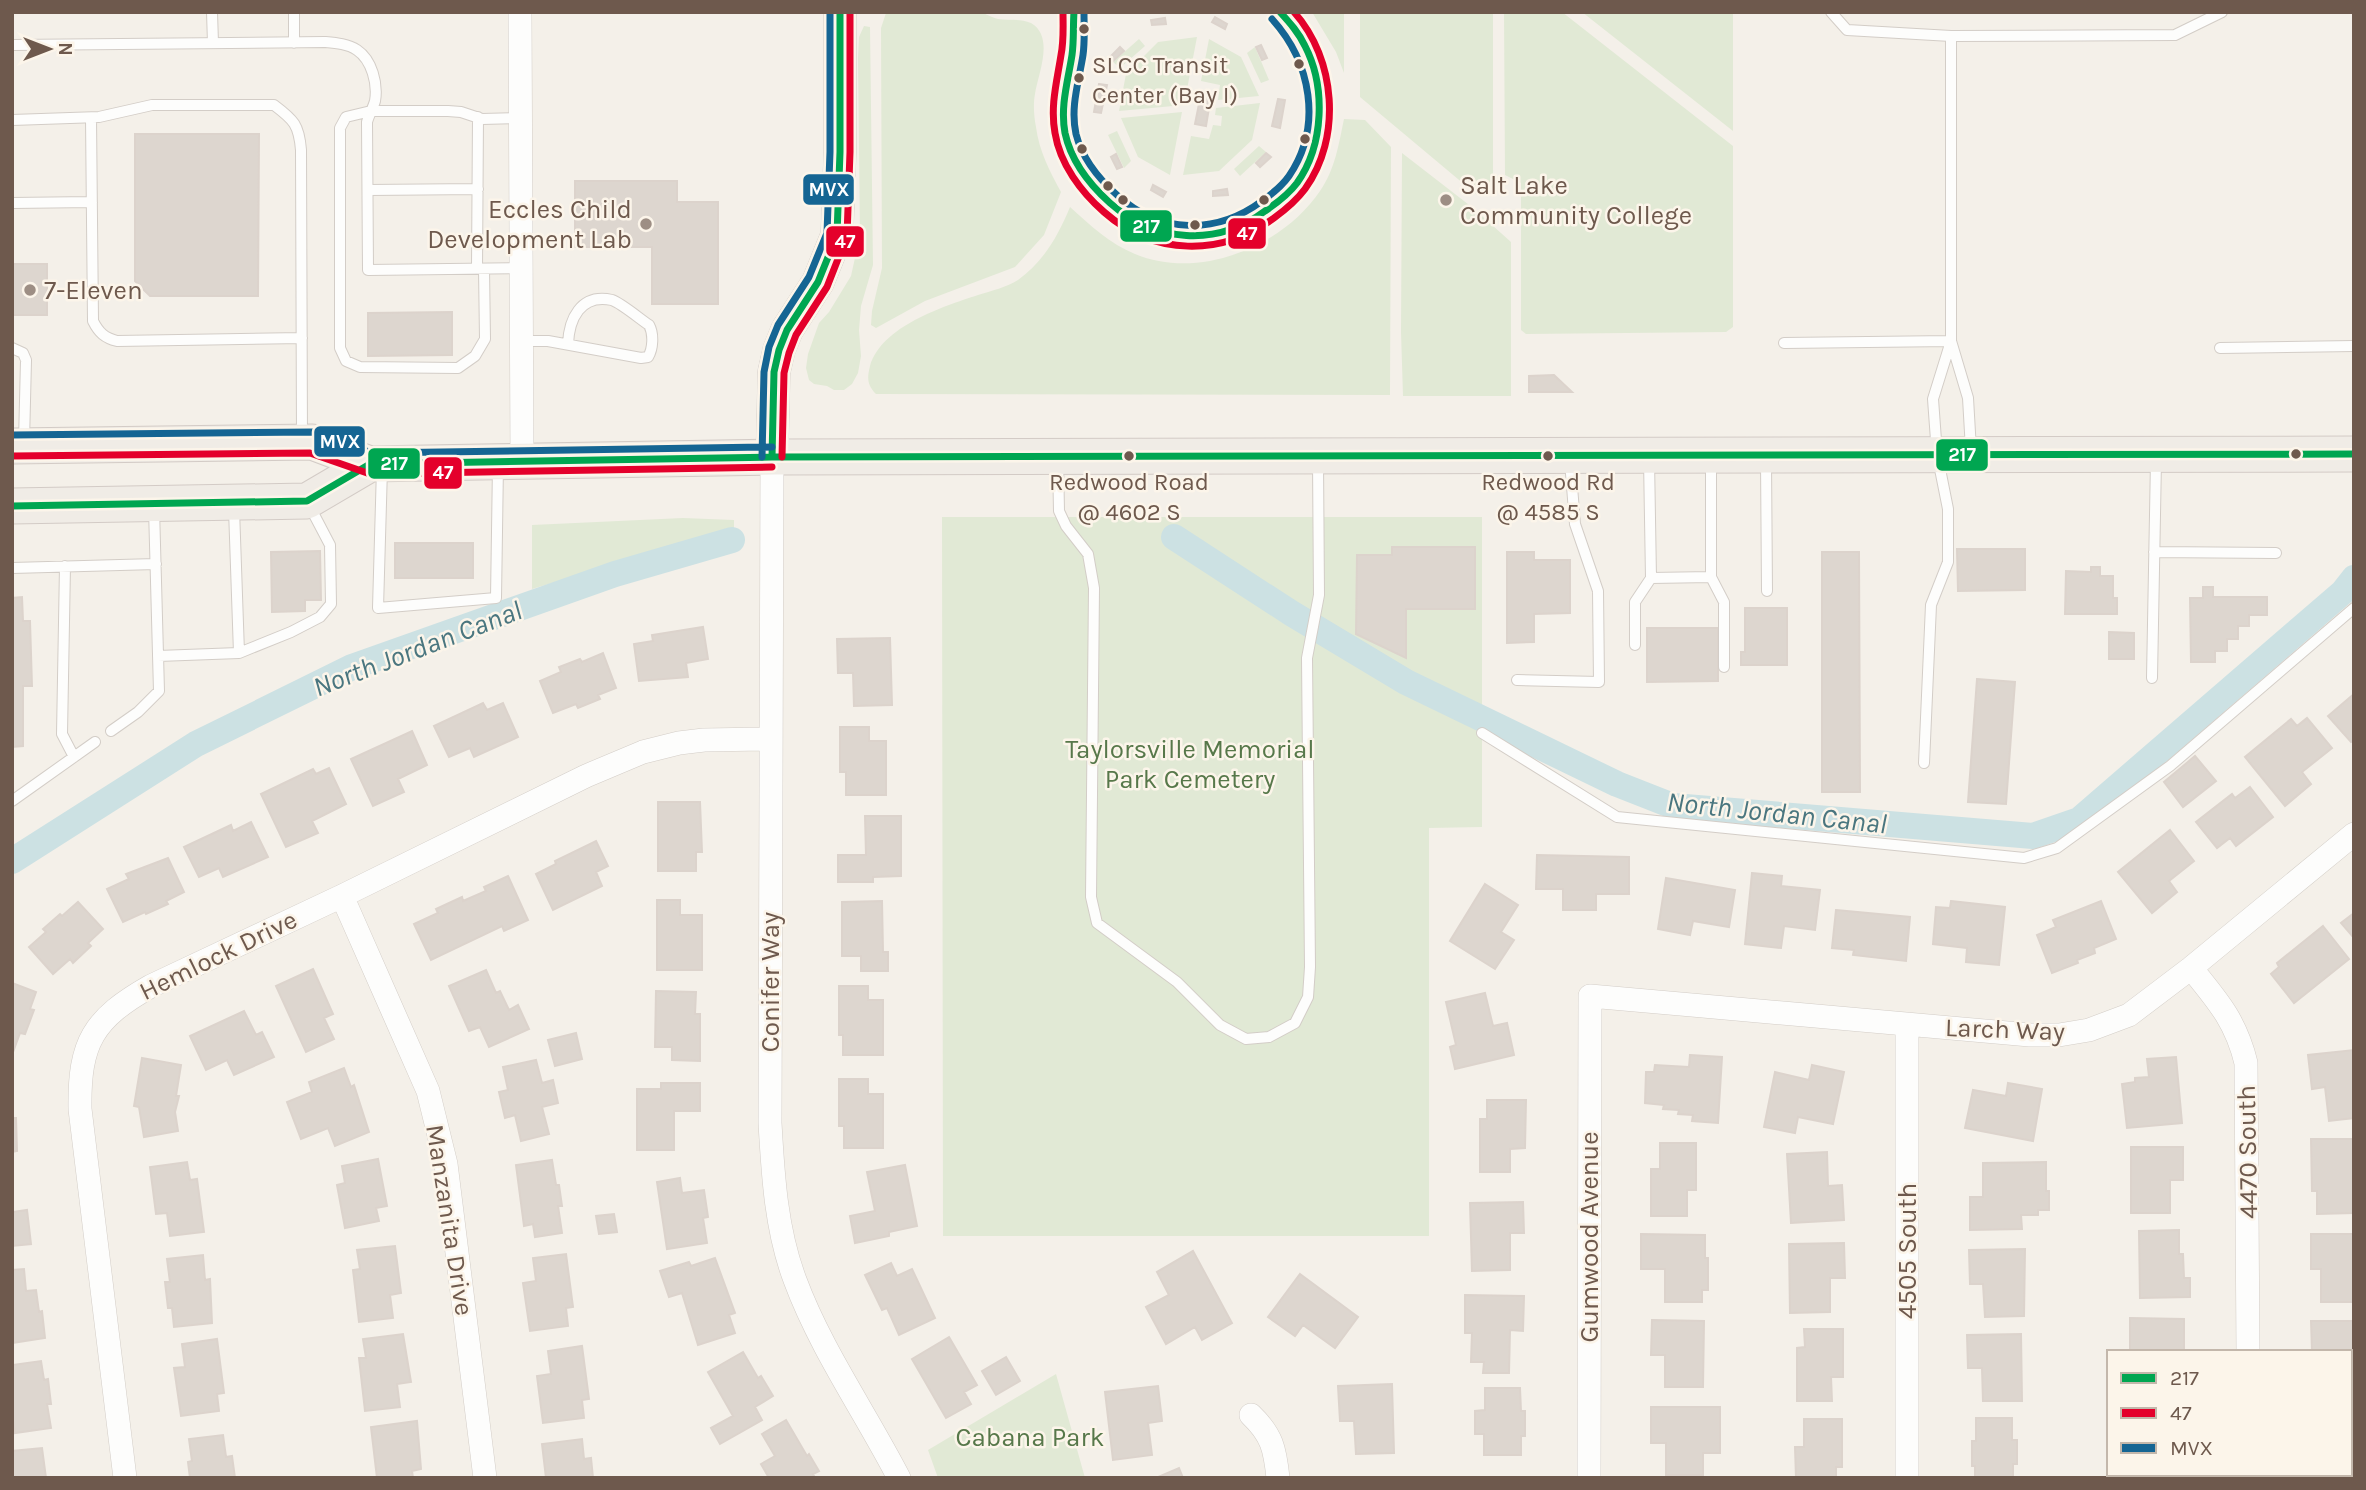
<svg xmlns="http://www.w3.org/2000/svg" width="2366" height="1490" viewBox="0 0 2366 1490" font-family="Karla,sans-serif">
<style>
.green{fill:#e1e9d5}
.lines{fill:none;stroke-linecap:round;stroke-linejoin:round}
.canal{stroke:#cce1e3;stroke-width:26}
.building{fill:#ddd6cf;stroke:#dcd3cc;stroke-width:2}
.lane-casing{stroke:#d3cdc7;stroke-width:12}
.street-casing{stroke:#d3cdc7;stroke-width:24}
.secondary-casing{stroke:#d3ccc6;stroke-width:33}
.primary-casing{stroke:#d3cbc6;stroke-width:37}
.lane{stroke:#fdfdfc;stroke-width:10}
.street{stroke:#fdfdfc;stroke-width:23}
.secondary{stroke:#fdfdfc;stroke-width:32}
.primary{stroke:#f0ece6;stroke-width:35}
.bus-1-casing{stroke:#fcf5ea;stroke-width:12}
.bus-2-casing{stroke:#fcf5ea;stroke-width:12}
.bus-3-casing{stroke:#fcf5ea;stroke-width:12}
.bus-1{stroke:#00a651;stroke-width:7}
.bus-2{stroke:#e4002b;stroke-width:7}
.bus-3{stroke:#156593;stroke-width:7}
.bus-dot{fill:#6e594d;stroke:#fcf5ea;stroke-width:2.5}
.poi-dot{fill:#9d8e84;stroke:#fcf5ea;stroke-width:2.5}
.labels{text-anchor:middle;stroke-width:5;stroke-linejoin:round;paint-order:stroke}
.bus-label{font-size:24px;fill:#6e594d;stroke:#fcf5ea}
.poi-label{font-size:26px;fill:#6e594d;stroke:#fcf5ea;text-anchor:start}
.park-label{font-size:26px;fill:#57784a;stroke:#fcf5ea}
.street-label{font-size:26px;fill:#6e594d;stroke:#fcf5ea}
.water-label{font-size:28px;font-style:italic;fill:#4a767f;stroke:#fcf5ea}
.line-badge{stroke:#fcf5ea;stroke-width:2.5}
.badge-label{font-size:19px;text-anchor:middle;font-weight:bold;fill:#fff}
</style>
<rect width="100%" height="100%" fill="#f4f0e9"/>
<!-- green -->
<path class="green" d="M1312,12H1344V73L1336,52Z
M1360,12H1493V179L1477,195L1360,97Z
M1504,12H1562L1733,146V327L1726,332L1526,334L1521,330V183L1505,175Z
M1582,12H1733V131Z
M886,13H983C988,15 994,18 998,19C1009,21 1020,18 1031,23C1055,37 1038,74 1035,94C1033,104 1034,117 1036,127C1039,151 1050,172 1061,192L1044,235L1015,267L925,301L876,328L871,325L872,311L882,268L881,28Z
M864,26L870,27L873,265L861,306L859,330L861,356L858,373L852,384L844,390H834L827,386L814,384L809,380L806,368L808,354L819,323L829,312L851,276L860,235L858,58L859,37Z
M1197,37L1184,105L1119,111L1126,74L1158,42Z
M1139,39L1145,46L1120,68L1113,62Z
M1209,39L1241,57L1259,96L1218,100L1220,85L1201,81Z
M1255,47L1269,80L1261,83L1247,53Z
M1260,103L1252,140L1219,171L1183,175L1191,136L1209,139L1213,125L1221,126L1222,116L1215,115L1216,108Z
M1182,112L1170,175L1138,157L1121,118Z
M1344,119L1365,120L1391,147L1390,395L876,394C867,385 867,378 870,366C882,326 942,307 978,295C991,291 1007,287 1018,280C1044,261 1058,236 1070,207C1090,225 1110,244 1135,254C1200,281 1283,246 1320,191C1335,170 1339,143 1344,119Z
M1117,131L1131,161L1124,168L1108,135Z
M1259,146L1266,152L1240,176L1234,169Z
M1402,153L1473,208L1511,242V396H1403L1401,332Z
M942,517H1482V827L1429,828V1236H943Z
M683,518L734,520V528L532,589V525Z
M1056,1374L1085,1478H938L928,1450Z"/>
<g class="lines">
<!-- canal -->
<path class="canal" d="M1174,537L1291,613L1406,682L1617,784L1673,806L2033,836L2079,820L2343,592L2354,578
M12,861L196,744L352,667L615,574L732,540"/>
</g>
<!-- building -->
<path class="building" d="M1215,17L1227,24L1225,29L1212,22Z
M1165,18L1166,24L1152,25L1151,20Z
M1261,45L1267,58L1262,60L1256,47Z
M1120,47L1124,51L1113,61L1110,57Z
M1099,84L1107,85L1101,113L1094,112Z
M1201,94L1211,96L1206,126L1195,124Z
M1278,99L1285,100L1280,128L1272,126Z
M135,134H259L258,296H150L135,281Z
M1266,153L1271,157L1260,167L1256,163Z
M1116,154L1122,167L1117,169L1111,157Z
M575,181H677V202H718V304H652V247H575Z
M1153,185L1166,192L1163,197L1151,190Z
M1227,189L1228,195L1213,196V191Z
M12,264H47V315H12Z
M452,312V355L368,356V313Z
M1554,375L1572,392H1529V376Z
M395,543H473V578H395Z
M1392,547H1475V609H1406V658L1356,634L1357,555H1392Z
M1957,549H2025V590L1958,591Z
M320,551L321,600H305V611L272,612L271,552Z
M1507,552H1534V560H1570V613L1534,614V642L1507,643Z
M1822,552H1859L1860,792H1822Z
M2091,567H2100V576H2113V598H2117V614H2065L2066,571L2091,572Z
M2203,587H2213V597H2267V615H2249V626H2238V639H2227V651H2215V662H2191L2190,598H2203Z
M22,597L23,621H30L32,686H23V746L12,747V598Z
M1745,608H1787V665H1741V652H1745Z
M703,627L708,659L686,663L688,677L639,681L634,644L653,641L652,635Z
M1647,628H1718V681L1647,682Z
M2109,632L2134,633V659H2109Z
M890,638L892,705L854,706L853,673H838L837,639Z
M603,653L616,688L598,695L600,699L578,708L576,704L553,713L540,681L561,672L559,667L580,659L582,662Z
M1977,679L2015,682L2006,804L1968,802Z
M2354,694V740L2351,742L2328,716Z
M483,703L487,710L503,703L518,737L474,757L470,748L449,757L434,726Z
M2307,718L2332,748L2302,772L2311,784L2285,806L2245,757L2291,719L2297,726Z
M840,727H869V741H886V795H846V772H840Z
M412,731L427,765L398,779L404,792L373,806L351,759Z
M2195,756L2216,781L2183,807L2164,782Z
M329,768L346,804L312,821L318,833L286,847L261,794L313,769L316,774Z
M2250,787L2273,817L2236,846L2230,838L2217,848L2196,822L2232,794L2235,798Z
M658,802H700L702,852H696V871H658Z
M865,816H901V876L873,877V882H838V855H866Z
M251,822L268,857L223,877L219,868L199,877L184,847L231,825L233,831Z
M2170,830L2194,861L2169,881L2177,892L2152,913L2118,872Z
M596,841L608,866L596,872L602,886L553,910L536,874L556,864L555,861Z
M1537,855L1629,857V894H1596V910H1563V889H1536Z
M168,858L184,892L166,901L168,904L146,914L145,912L123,922L107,889L129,879L126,874Z
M1752,873L1782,876L1781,886L1820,890L1815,930L1784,926L1781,948L1745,944Z
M508,876L528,920L504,931L502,926L431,960L414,924L438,913L436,909L462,897L463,901L486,891L484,887Z
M1666,878L1735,890L1729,927L1693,921L1690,935L1658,929Z
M1485,884L1518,905L1501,932L1514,940L1495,969L1450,941Z
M657,900H680V915H702V970H657Z
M882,901L883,952H888V971H861V956H842V902Z
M1951,901L2005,907L1999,965L1966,962L1967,948L1933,944L1936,907L1950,908Z
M2101,901L2116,939L2094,948L2095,953L2077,960L2078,963L2052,973L2037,935L2056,927L2053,920Z
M78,902L103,929L88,943L91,946L73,963L70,959L53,974L29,947L46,932L43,929L60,914L62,916Z
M1836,910L1910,917L1906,961L1853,955L1854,950L1832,948Z
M2354,913V938L2341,923Z
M2323,926L2349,959L2294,1003L2271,974L2279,967L2277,963Z
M313,969L333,1014L324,1018L334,1039L306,1052L276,986Z
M486,970L496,993L500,991L509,1010L518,1005L529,1029L489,1047L480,1027L469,1031L449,986Z
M12,983L36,992L30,1009L34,1010L25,1034L20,1033L12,1055Z
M839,986H868V1000H883V1055H843V1035H839Z
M656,991L696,992L695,1014H700V1061L672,1060V1047H655Z
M1485,993L1493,1026L1507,1023L1514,1055L1455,1069L1450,1047L1456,1045L1446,1002Z
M244,1011L256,1035L262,1032L274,1057L234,1075L227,1060L206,1070L190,1036Z
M576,1033L582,1059L555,1066L548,1040Z
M2354,1050V1118L2329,1121L2325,1087L2312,1089L2308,1055Z
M1690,1055L1722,1057L1718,1123L1692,1121L1693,1115L1678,1114L1679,1110L1663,1109L1664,1105L1645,1103L1646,1072H1654L1655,1065L1689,1067Z
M2176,1057L2182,1123L2127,1128L2122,1084L2135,1082V1078L2149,1077L2147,1059Z
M142,1058L181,1065L176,1096H179L175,1112L178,1131L144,1137L139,1107L134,1106Z
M536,1060L542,1083L553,1080L558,1103L542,1107L549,1134L521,1141L515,1115L505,1118L499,1092L508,1090L503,1067Z
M1812,1065L1844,1072L1833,1124L1798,1117L1795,1133L1764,1127L1775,1072L1809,1080Z
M344,1068L351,1087L354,1085L369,1132L335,1146L328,1128L301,1139L287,1102L312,1092L309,1082Z
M839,1079H868V1094H883V1148H844V1126H839Z
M661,1083H700V1111H674V1150H637V1089H661Z
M2008,1083L2042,1089L2033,1141L1965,1128L1973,1090L2006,1096Z
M1487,1100H1526L1525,1148L1510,1149V1172H1480V1119H1487Z
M12,1118H16L17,1151L12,1152Z
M2311,1139H2354V1213L2317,1214V1191H2312Z
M1660,1143H1696V1190H1687V1216H1651V1169H1660Z
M2131,1147H2183V1180H2170V1213H2131Z
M1827,1152L1828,1186L1842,1185L1844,1220L1791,1223L1787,1154Z
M378,1159L387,1206L376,1208L379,1221L345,1228L337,1185L345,1183L342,1166Z
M552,1160L556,1185H559L562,1206H558L562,1233L535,1237L533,1224L524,1226L516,1165Z
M187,1162L190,1180L197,1179L204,1232L170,1236L167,1213L156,1214L150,1167Z
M2046,1162V1191H2049V1210H2038V1215H2021L2022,1229L1970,1230V1197H1983V1163Z
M905,1165L917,1226L889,1232V1236L855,1243L850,1216L875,1211L867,1172Z
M680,1178L682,1193L704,1190L708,1217L703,1218L707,1243L667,1249L657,1182Z
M1523,1202L1524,1233H1510V1270L1472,1271L1470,1203Z
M12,1204L13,1212L27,1210L31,1244L12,1246Z
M614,1214L617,1232L599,1234L596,1216Z
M2179,1230V1254H2183L2184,1278H2190V1297L2140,1298L2139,1231Z
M1641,1234L1705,1235V1258H1708V1290H1702V1302H1665V1269H1641Z
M2311,1234H2354V1302H2321V1269H2311Z
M1844,1243L1845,1278H1830V1312L1790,1313L1789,1244Z
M395,1246L401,1293L390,1295L393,1318L359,1322L353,1270L360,1269L357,1250Z
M2025,1249L2024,1316L1985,1317L1983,1284H1970L1969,1250Z
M1193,1251L1232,1323L1202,1340L1195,1327L1166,1344L1146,1307L1169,1295L1157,1272Z
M566,1254L573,1307L566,1308L568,1326L530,1331L523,1283L536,1281L533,1258Z
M203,1255L205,1280L210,1279L212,1323L174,1327L172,1308H168L165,1282H170L167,1259Z
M715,1258L735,1313L729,1315L735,1333L698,1345L682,1293L669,1297L660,1271L689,1262L691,1266Z
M891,1263L897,1276L912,1269L935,1318L899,1335L887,1308L882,1310L865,1275Z
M24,1269L26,1291L36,1290L39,1312L42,1311L45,1338L12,1343V1270Z
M1300,1274L1358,1317L1335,1348L1303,1325L1295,1336L1268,1317Z
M1465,1295L1524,1296L1523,1331L1510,1330L1509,1373H1483L1484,1362H1471L1472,1333H1465Z
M2130,1318L2184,1319V1352H2130Z
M1652,1320L1704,1321L1703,1387H1665V1355H1651Z
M2311,1321H2354V1394H2350V1352L2312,1351Z
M1804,1329H1843V1377H1831L1832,1401H1797V1348L1805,1347Z
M403,1334L411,1382L397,1384L400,1407L365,1411L359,1358H366L363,1339Z
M2021,1334L2022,1401H1983L1982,1368H1968L1967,1335Z
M949,1337L977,1385L964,1392L971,1404L946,1418L912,1359Z
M217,1339L224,1393L217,1394L219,1411L181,1416L174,1368L185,1367L182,1344Z
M582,1346L589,1399L582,1400L584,1418L543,1423L537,1376L551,1374L548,1351Z
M743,1352L758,1378L761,1376L773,1396L755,1407L762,1420L720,1444L711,1428L733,1416L708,1372Z
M1006,1357L1020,1381L996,1395L982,1371Z
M41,1361L44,1380L48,1379L51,1404H47L51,1428L15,1433L12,1413V1365Z
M1392,1384L1394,1453L1356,1454L1354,1421H1340L1338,1386Z
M1158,1386L1162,1421L1148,1423L1152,1455L1113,1460L1105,1392Z
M1485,1388H1520L1521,1411H1525V1436H1521V1455H1484V1434H1475V1411L1485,1410Z
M1651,1407H1720V1453H1703V1475H1666V1443H1651Z
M2350,1415H2354V1478H2327V1474H2350Z
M1976,1418H2012V1440H2017V1464H2013V1478H1975V1466H1972V1441H1976Z
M1804,1419H1842V1467H1836V1478H1796L1795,1447H1804Z
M786,1420L807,1456L809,1454L819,1471L813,1474L815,1478H769L761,1464L775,1456L762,1434Z
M417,1421L421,1469L412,1471L413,1478H377L371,1427Z
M223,1435L226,1457L232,1456L235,1478H190L188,1462L192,1461L189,1439Z
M582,1439L584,1459L591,1458L593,1478H546L542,1444Z
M42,1448L46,1478H12V1451Z
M1179,1468L1183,1478H1156Z
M2131,1474H2170V1476H2131Z"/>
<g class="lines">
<defs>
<path id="lane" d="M212,12L213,43
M294,12V43
M1074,12C1073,26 1074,41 1072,55C1066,84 1058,114 1068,144C1079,173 1099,196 1123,214C1171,249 1230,243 1274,205C1285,197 1296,186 1302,174C1330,123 1324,52 1280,12
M1831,12L1847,30L1951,36L2175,35L2222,12
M1951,36V341L1968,398L1971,450
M12,45L325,42C336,43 348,44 357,50C372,60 378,84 375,101C373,108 369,115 367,122L368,270L521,268
M91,118L93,321C99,333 105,338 117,341L302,338
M12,120L99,117L152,105H274C294,120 299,125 301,150L302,438
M368,190L478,189
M12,203L92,202
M477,269L478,117
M484,269L485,339L475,356L458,368L360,367L346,361L340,348V128L346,117L371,111H448L461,112L482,119L521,118
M522,341H548L641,358L648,357C653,349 654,334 649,325C640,319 621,303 612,300C580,293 569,320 568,344
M1784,343L1951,341
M12,348L23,353L26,360L24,442
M2220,348L2354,346
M1058,459L1059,511L1066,526L1088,554L1094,588L1091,897L1097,923L1177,982L1220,1025L1246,1039L1269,1037L1295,1023L1308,997L1310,967L1307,658L1319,595L1318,461
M1649,459L1651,578L1711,577
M1711,461V577L1724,602V667
M1766,461L1767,591
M382,468L378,608L496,598L498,465
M234,509L239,653
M2154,552L2276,553
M65,566L62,734L74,757
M12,568L156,564
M1635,645V602L1651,578
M158,656L239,653L291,632L320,617L331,604L330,545L309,505
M2152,678L2156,460
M1517,680L1599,682L1598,591L1575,524L1570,461
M111,731L138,712L159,691L154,508
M1482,733L1617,817L2024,858L2057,848L2170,766L2354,608
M1924,763L1931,605L1948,562V509L1937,454L1933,399L1951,341
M12,801L95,742"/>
<path id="street" d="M520,12L522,462
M772,457L770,1123C773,1175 776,1230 795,1280C821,1350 865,1412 899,1478
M342,896L428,1091L446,1164L485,1478
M2191,968C2217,1000 2236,1021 2246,1063L2248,1352
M1251,1415C1272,1435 1275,1449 1278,1478
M2248,1474V1478
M125,1478L80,1109C79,1042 93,1019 151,986L342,896L586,776L643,752L679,743L704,740L770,739
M1589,1478L1590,996L2030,1035H2059L2089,1030L2129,1015L2191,968L2354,834
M1907,1478V1025"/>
<path id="secondary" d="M772,457L774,372L779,350L787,330L818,282L837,235L840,152V12"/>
<path id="primary" d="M12,446L312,442L370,464L772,457L2354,454
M12,506L307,501L370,464"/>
</defs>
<!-- lane casing -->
<use href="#lane" class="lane-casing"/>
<!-- street casing -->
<use href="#street" class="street-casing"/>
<!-- secondary casing -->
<use href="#secondary" class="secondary-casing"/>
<!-- primary casing -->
<use href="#primary" class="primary-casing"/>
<!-- lane -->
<use href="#lane" class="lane"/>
<!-- street -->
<use href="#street" class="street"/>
<!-- secondary -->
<use href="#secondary" class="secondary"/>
<!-- primary -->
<use href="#primary" class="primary"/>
<defs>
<path id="bus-1" d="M1074,12C1073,26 1074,41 1072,55C1068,81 1060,106 1065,133C1071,161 1090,185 1110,203C1155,243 1217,247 1265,211C1277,203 1288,195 1297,183C1324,145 1326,87 1305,46C1299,33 1290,23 1280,12
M772,457L774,372L779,350L787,330L818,282L837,235L840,152V12
M12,506L307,501L370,464L772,457L2354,454"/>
<path id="bus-2" d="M1063,12C1063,26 1064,41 1061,55C1057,81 1050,106 1055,133C1060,164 1081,192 1104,212C1154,256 1221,257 1274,218C1285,210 1296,201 1305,189C1342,138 1336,59 1294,12
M12,456L310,453L370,474L772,467
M782,457L784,373L789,353L796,335L827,287L847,236L850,152V12"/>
<path id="bus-3" d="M1084,13C1084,27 1085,41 1083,55C1079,81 1070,107 1076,134C1082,158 1099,179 1117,195C1160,234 1216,235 1262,201C1272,194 1282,186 1289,176C1323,126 1311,62 1272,19
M12,435L313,432L372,453L772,447
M762,457L764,372L769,347L778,325L809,277L827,233L830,152V12"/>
</defs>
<!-- bus-1 casing -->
<use href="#bus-1" class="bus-1-casing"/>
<!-- bus-2 casing -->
<use href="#bus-2" class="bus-2-casing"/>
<!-- bus-3 casing -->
<use href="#bus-3" class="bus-3-casing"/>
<!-- bus-1 -->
<use href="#bus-1" class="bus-1"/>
<!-- bus-2 -->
<use href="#bus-2" class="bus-2"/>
<!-- bus-3 -->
<use href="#bus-3" class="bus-3"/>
</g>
<!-- markers -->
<g class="bus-dot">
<circle cx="1084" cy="29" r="6"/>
<circle cx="1299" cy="64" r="6"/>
<circle cx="1079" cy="78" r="6"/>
<circle cx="1305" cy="139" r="6"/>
<circle cx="1082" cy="149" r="6"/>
<circle cx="1108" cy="186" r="6"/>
<circle cx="1123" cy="200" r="6"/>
<circle cx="1264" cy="200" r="6"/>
<circle cx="1195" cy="225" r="6"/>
<circle cx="2296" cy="454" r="6"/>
<circle cx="1129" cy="456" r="6"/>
<circle cx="1548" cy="456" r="6"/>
</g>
<g class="poi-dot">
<circle cx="1446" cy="200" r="7"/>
<circle cx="646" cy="224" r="7"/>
<circle cx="30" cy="290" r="7"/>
</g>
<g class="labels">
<!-- bus labels -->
<g class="bus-label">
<text x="1092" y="73" text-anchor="start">SLCC Transit<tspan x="1092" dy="30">Center (Bay I)</tspan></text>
<text x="1129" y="490">Redwood Road<tspan x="1129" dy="30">@ 4602 S</tspan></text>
<text x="1548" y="490">Redwood Rd<tspan x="1548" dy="30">@ 4585 S</tspan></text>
</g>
<!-- poi labels -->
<g class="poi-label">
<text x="1460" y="194">Salt Lake<tspan x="1460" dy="30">Community College</tspan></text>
<text x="632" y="218" text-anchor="end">Eccles Child<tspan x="632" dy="30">Development Lab</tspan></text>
<text x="44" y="299">7-Eleven</text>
</g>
<!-- park labels -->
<g class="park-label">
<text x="1190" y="758">Taylorsville Memorial<tspan x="1190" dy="30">Park Cemetery</tspan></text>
<text x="1030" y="1446">Cabana Park</text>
</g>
<!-- street labels -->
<g class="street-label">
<text transform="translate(218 955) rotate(-26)" y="9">Hemlock Drive</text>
<text transform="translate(770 982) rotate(-90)" y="9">Conifer Way</text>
<text transform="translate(2005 1029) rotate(2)" y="9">Larch Way</text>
<text transform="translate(2247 1152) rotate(-91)" y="9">4470 South</text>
<text transform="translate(450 1220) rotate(81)" y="9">Manzanita Drive</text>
<text transform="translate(1589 1237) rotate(-90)" y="9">Gumwood Avenue</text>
<text transform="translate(1907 1251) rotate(-90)" y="9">4505 South</text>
</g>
<!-- water labels -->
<g class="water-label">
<text transform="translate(417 648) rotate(-21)" y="10">North Jordan Canal</text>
<text transform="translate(1777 812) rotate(6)" y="10">North Jordan Canal</text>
</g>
</g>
<g class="line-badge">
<rect x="802" y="173" width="53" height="33" rx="7" fill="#156593"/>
<rect x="1119" y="209" width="54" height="34" rx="7" fill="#00a651"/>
<rect x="1227" y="217" width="40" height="33" rx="7" fill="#e4002b"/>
<rect x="825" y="225" width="40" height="33" rx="7" fill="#e4002b"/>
<rect x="313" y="425" width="53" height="33" rx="7" fill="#156593"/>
<rect x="1935" y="438" width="54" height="34" rx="7" fill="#00a651"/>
<rect x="367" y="447" width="54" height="33" rx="7" fill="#00a651"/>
<rect x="423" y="456" width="40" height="34" rx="7" fill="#e4002b"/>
</g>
<g class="badge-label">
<text x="829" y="196">MVX</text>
<text x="1146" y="233">217</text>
<text x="1247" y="240">47</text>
<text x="845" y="248">47</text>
<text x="340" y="448">MVX</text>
<text x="1962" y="461">217</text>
<text x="394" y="470">217</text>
<text x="443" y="479">47</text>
</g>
<!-- border -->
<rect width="2366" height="1490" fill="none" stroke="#6e594d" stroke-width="28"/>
<!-- legend -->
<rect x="2107" y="1350" width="245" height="126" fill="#fcf5ea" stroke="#c3b7ab" stroke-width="2"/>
<rect x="2121" y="1373" width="35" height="10" fill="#00a651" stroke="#c3b7ab" stroke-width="2"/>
<text x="2170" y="1385" font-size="21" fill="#6e594d">217</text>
<rect x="2121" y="1408" width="35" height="10" fill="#e4002b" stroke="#c3b7ab" stroke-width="2"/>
<text x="2170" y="1420" font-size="21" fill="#6e594d">47</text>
<rect x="2121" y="1443" width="35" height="10" fill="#156593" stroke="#c3b7ab" stroke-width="2"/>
<text x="2170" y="1455" font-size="21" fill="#6e594d">MVX</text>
<!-- north arrow -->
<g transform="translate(49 49) rotate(90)" stroke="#fcf5ea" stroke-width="5" paint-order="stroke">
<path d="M0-5L12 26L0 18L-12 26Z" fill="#6e594d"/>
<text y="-10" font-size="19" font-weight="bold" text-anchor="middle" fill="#6e594d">N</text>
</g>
</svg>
